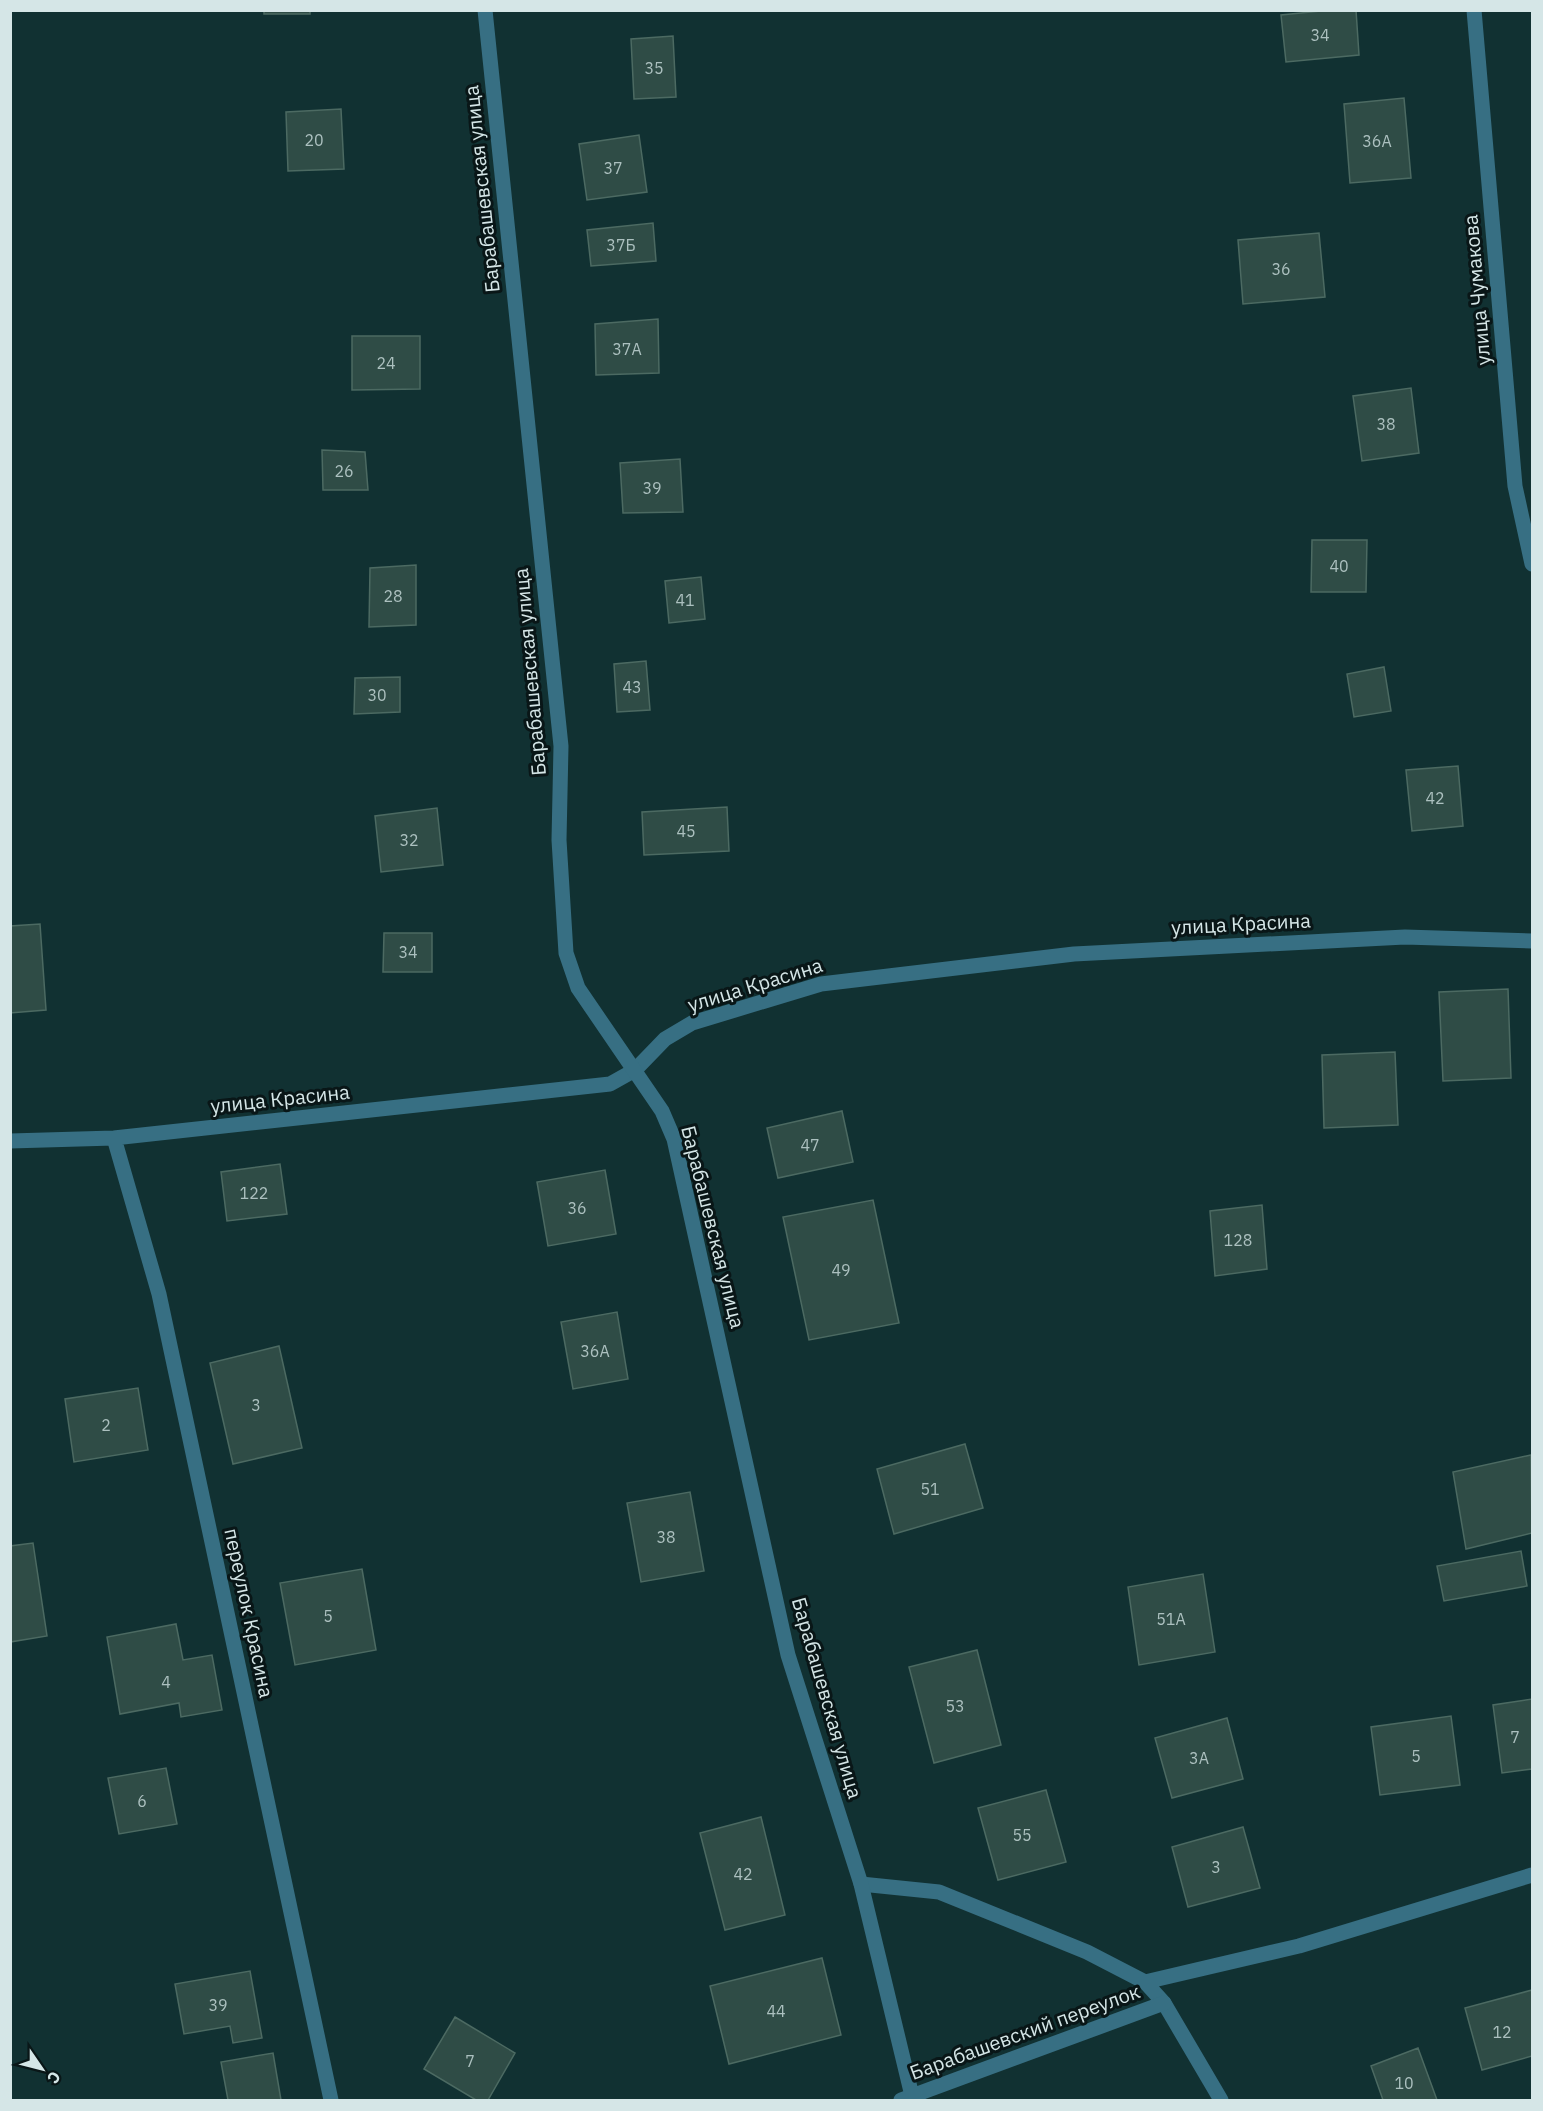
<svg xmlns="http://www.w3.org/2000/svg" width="1543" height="2111" viewBox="0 0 1543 2111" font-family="'IBM Plex Sans',sans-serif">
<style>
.building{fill:#2f4c46;stroke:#4c6a62;stroke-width:1.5}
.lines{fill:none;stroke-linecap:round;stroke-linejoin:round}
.service{stroke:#376f83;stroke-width:15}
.minor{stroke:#376f83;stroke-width:15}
.labels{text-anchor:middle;stroke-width:6;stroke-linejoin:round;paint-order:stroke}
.number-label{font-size:16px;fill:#acc0bf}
.street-label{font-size:20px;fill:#d5e6e7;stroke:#091617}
</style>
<rect width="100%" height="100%" fill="#113132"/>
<!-- building -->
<path class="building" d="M264,10H310V14H264Z
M1331,10H1356L1359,55L1286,62L1281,15Z
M673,36L676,97L634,99L631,39Z
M1404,98L1411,178L1350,183L1344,104Z
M341,109L344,169L288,171L286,112Z
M639,135L647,192L587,200L579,144Z
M653,223L656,261L591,266L587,230Z
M1319,233L1325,297L1243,304L1238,240Z
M658,319L659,373L596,375L595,324Z
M352,336H420V389L352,390Z
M1411,388L1419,453L1362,461L1353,396Z
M322,450L365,452L368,490H323Z
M680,459L683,512L623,513L620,463Z
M1312,540H1367L1366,592H1311Z
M416,565V625L369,627L370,568Z
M701,577L705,619L669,623L665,581Z
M646,661L650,710L617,712L614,664Z
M1384,667L1391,711L1354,717L1347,674Z
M400,677V712L354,714L355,678Z
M1458,766L1463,826L1412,831L1406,770Z
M727,807L729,851L644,855L642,812Z
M437,808L443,865L381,872L375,816Z
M40,924L46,1010L10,1013V926Z
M384,933H432V972H383Z
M1508,989L1511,1078L1443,1081L1439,992Z
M1395,1052L1398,1125L1324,1128L1322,1055Z
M842,1111L853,1162L778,1178L767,1128Z
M280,1164L287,1214L227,1221L221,1172Z
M605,1170L616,1234L548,1246L537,1182Z
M873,1200L899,1323L809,1340L783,1217Z
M1262,1205L1267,1269L1215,1276L1210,1211Z
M617,1312L628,1379L573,1389L561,1322Z
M279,1346L302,1448L233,1464L210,1363Z
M138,1388L148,1450L74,1462L65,1399Z
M965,1444L983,1508L894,1534L877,1469Z
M1531,1455L1532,1533L1466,1549L1453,1472Z
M690,1492L704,1571L641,1582L627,1503Z
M33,1543L47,1636L10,1642V1546Z
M1521,1551L1527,1586L1444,1601L1437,1566Z
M362,1569L376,1650L295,1665L280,1583Z
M1203,1574L1215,1652L1139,1665L1128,1587Z
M176,1624L183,1660L212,1655L222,1710L181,1717L179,1703L120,1714L107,1637Z
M977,1650L1001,1745L934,1763L909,1667Z
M1532,1699V1769L1502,1773L1493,1705Z
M1451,1716L1460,1785L1380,1795L1371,1727Z
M1227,1718L1243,1779L1172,1798L1155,1738Z
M166,1768L177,1824L119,1834L108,1778Z
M1046,1790L1066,1862L998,1880L978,1808Z
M761,1817L785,1915L725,1930L700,1833Z
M1243,1827L1260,1888L1188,1907L1172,1847Z
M822,1958L841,2035L729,2064L710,1986Z
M250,1971L262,2038L233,2043L230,2026L184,2034L175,1984Z
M1532,1990V2056L1482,2070L1465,2008Z
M455,2017L515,2053L488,2100H476L424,2069Z
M1418,2048L1437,2100H1383L1371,2066Z
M273,2053L281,2100H228L221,2062Z"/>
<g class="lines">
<!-- service -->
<path class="service" d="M114,1138L159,1294L331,2100
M10,1141L114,1138L610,1084L635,1070L665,1039L692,1023L821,984L1074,954L1405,937L1532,941
M861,1884L939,1892L1087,1952L1145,1982L1164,2003L1221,2100
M1145,1982L1299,1946L1532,1875"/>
<!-- minor -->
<path class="minor" d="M485,10L561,746L559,840L566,953L578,988L662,1111L674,1139L788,1655L861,1884L913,2100
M1474,10L1515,486L1532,564
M901,2100L1164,2003"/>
</g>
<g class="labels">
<!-- number labels -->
<g class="number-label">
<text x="1320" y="41">34</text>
<text x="654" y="74">35</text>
<text x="314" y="146">20</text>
<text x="1377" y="147">36А</text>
<text x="613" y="174">37</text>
<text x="621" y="251">37Б</text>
<text x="1281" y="275">36</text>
<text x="627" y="355">37А</text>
<text x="386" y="369">24</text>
<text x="1386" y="430">38</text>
<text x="344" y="477">26</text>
<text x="652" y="494">39</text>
<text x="1339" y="572">40</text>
<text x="393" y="602">28</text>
<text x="685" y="606">41</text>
<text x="632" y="693">43</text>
<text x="377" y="701">30</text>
<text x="1435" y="804">42</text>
<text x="686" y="837">45</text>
<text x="409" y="846">32</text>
<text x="408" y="958">34</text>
<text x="810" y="1151">47</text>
<text x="254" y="1199">122</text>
<text x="577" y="1214">36</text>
<text x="1238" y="1246">128</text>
<text x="841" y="1276">49</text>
<text x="595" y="1357">36А</text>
<text x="256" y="1411">3</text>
<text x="106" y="1431">2</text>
<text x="930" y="1495">51</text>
<text x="666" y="1543">38</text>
<text x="328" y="1622">5</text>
<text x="1171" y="1625">51А</text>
<text x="166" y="1688">4</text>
<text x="955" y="1712">53</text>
<text x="1515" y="1743">7</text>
<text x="1416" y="1762">5</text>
<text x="1199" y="1764">3А</text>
<text x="142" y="1807">6</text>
<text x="1022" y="1841">55</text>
<text x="1216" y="1873">3</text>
<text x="743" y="1880">42</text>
<text x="218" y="2011">39</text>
<text x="776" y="2017">44</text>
<text x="1502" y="2038">12</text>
<text x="470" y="2067">7</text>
<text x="1404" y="2089">10</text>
</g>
<!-- street labels -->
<g class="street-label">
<text transform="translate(482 189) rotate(-96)" y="7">Барабашевская улица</text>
<text transform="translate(1477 290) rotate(-95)" y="7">улица Чумакова</text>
<text transform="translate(530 672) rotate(-95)" y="7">Барабашевская улица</text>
<text transform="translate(1241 924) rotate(-3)" y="7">улица Красина</text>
<text transform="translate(755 985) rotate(-17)" y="7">улица Красина</text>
<text transform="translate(280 1099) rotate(-6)" y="7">улица Красина</text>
<text transform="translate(713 1227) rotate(76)" y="7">Барабашевская улица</text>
<text transform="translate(249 1613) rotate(78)" y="7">переулок Красина</text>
<text transform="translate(827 1698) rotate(74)" y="7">Барабашевская улица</text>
<text transform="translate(1025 2032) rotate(-20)" y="7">Барабашевский переулок</text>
</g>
</g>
<!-- border -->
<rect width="1543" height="2111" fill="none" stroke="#d5e6e7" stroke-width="24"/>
<!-- north arrow -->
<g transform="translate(42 2069) rotate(125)" stroke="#091617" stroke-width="4.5" paint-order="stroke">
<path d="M0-4.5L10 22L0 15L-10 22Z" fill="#d5e6e7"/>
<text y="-9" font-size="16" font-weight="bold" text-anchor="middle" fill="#d5e6e7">С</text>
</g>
</svg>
